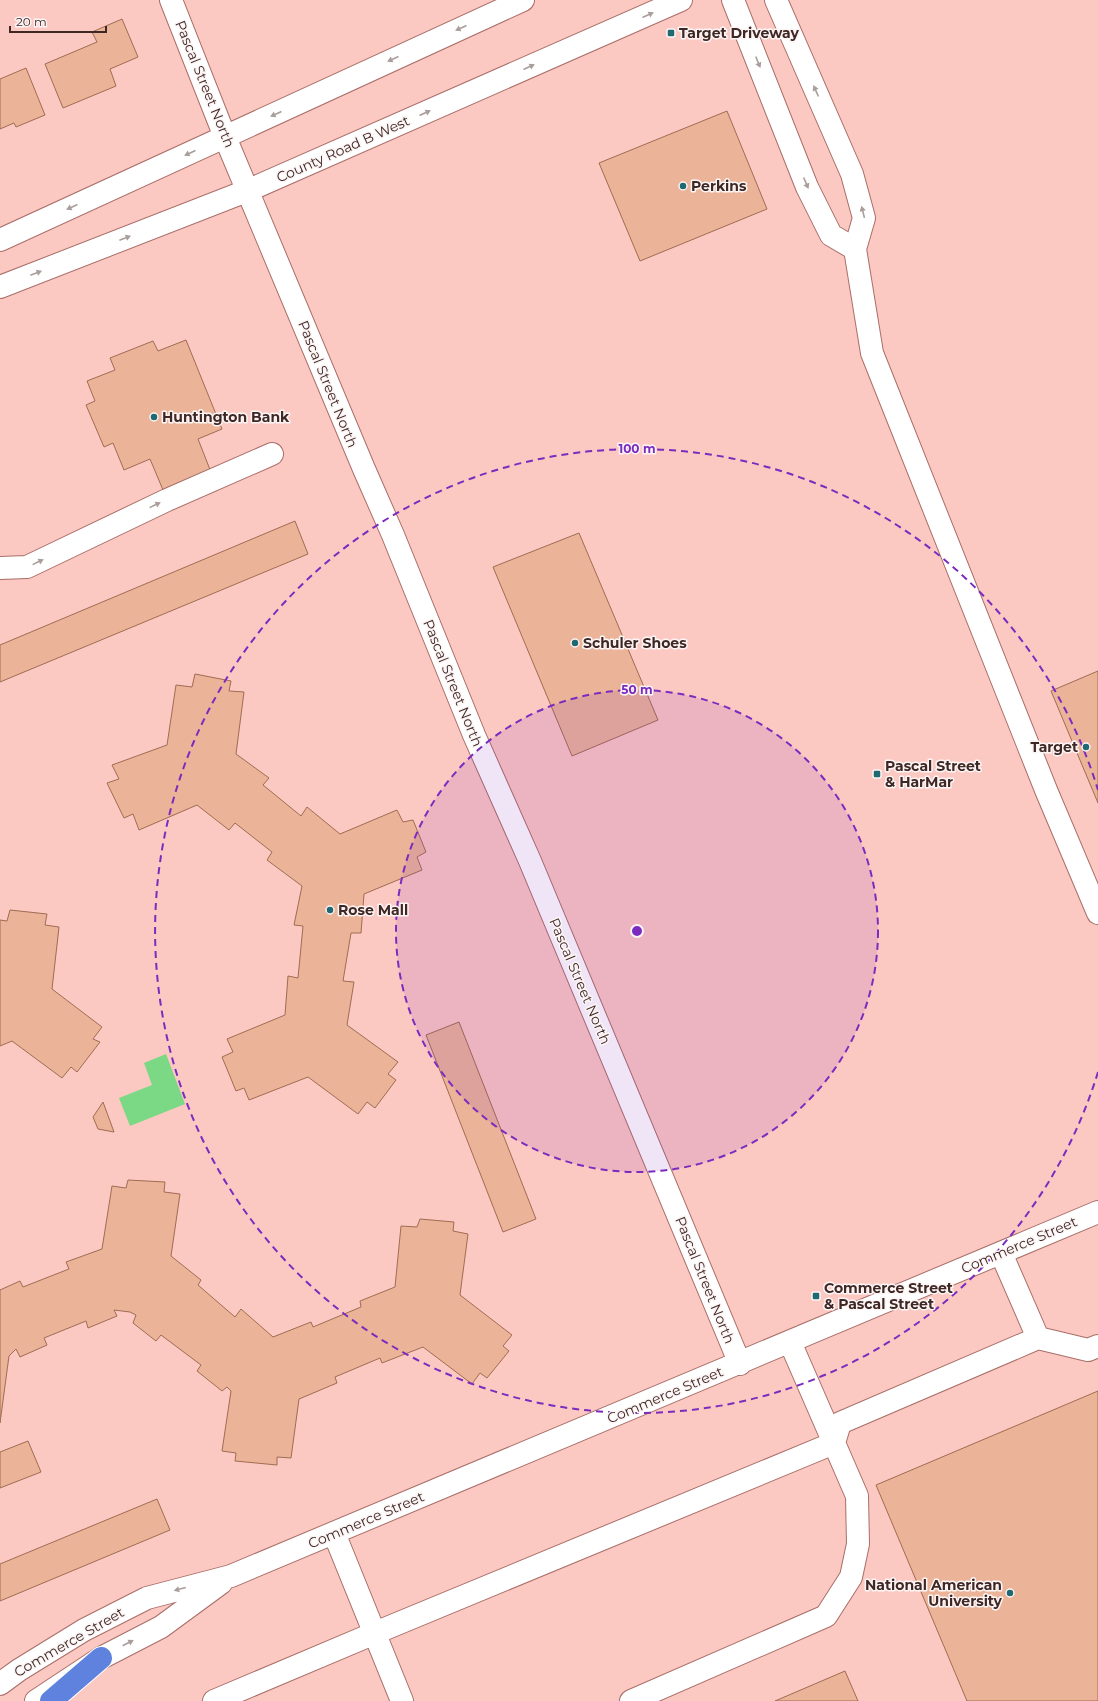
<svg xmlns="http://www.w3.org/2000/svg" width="1098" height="1701" viewBox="0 0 1098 1701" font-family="Montserrat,sans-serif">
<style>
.water{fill:#7bd884}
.building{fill:#ebb398;stroke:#a06c53}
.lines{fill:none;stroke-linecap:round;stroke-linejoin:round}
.minor-casing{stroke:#a96e68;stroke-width:24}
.highway-casing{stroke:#fff;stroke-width:24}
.minor{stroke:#fff;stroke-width:22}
.highway{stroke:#5e82dd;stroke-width:22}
.oneway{fill:#a99e9c}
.ring{fill:none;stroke:#7b2cbf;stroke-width:2;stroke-dasharray:7 5}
.poi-dot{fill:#1e6972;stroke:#fcf5f5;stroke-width:1.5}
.labels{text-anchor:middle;stroke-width:3;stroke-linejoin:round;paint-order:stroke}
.poi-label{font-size:14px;font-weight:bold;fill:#3f2724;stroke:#fcf5f5;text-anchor:start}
.street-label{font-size:14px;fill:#3f2724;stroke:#fcf5f5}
.centre{fill:#7b2cbf;stroke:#fcf5f5;stroke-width:2}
.ring-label{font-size:12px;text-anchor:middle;font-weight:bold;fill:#7b2cbf;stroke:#fcf5f5;stroke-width:3;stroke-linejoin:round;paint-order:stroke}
</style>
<rect width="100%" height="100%" fill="#fcc8c2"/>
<!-- water -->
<path class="water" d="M166,1054L185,1104L130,1126L119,1098L152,1085L144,1063Z"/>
<!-- building -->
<path class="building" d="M122,19L138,57L110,69L116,86L63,108L45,64L97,42L92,32Z
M26,68L45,115L16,127L14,123L0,129V79Z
M727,111L767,209L640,261L599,163Z
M186,340L222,429L198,439L218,490L171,509L150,459L124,470L113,443L104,447L86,405L95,401L87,381L115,370L110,358L153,341L158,351Z
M295,521L308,554L0,682V645Z
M579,533L658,720L572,756L493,567Z
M1098,671V803L1051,691Z
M195,674L231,681L229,691L244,692L236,754L269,778L263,785L301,816L307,807L340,834L397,810L403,822L413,820L426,852L417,857L422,870L364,894L361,933H351L343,981L354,982L347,1025L398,1062L388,1074L396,1080L375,1108L367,1102L358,1114L308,1077L249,1100L244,1088L236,1091L222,1057L233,1052L227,1039L285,1015L288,976L298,978L303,926L294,925L302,886L267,860L272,852L235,823L229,830L197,805L139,830L133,814L124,818L107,783L119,779L112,765L167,745L176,685L192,687Z
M10,910L47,914L45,925L59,927L52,989L102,1027L93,1039L100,1042L77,1072L71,1067L62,1078L12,1041L0,1046V920L7,921Z
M459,1022L536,1219L503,1232L426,1035Z
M103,1102L114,1132L98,1129L93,1117Z
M128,1180L165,1182L164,1192L180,1194L171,1256L201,1280L198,1285L235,1317L241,1309L273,1337L311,1322L313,1327L361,1307L360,1301L395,1287L401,1226L417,1227L420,1219L454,1222L453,1231L468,1234L460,1295L512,1335L503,1346L509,1351L487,1378L480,1373L472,1384L423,1347L382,1363L380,1358L335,1377L337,1383L299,1399L291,1458L277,1457V1465L235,1461L236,1453L222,1451L231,1391L227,1387L222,1391L197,1371L201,1365L161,1335L156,1341L133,1323L136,1315L130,1312L114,1310L117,1316L88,1328L86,1321L44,1338L47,1345L20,1357L16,1349L9,1356L0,1423V1290L20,1281L23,1287L69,1269L66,1262L102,1249L112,1186L126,1188Z
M1098,1391V1701H967L876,1485Z
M28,1441L41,1472L0,1488V1452Z
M157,1499L170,1530L0,1601V1564Z
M845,1671L858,1701H775Z"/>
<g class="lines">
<defs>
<path id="minor" d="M171,0L225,137L364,469L393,535L474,735L530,861L740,1364
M733,0L807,187L831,235L855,249
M776,0L852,174L864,218L855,249L872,353L1046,790L1098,913
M0,240L523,0
M0,287L249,190L681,0
M0,568L27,567L167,500L272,454
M1001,1253L1038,1338
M334,1533L402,1701
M0,1684L19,1670L84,1630L147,1598L231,1576L1098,1212
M36,1701L101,1658L161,1627L221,1583
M214,1701L375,1633L834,1443L790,1342
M631,1701L826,1616L851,1577L858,1544L857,1496L834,1443L840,1423L1038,1338L1088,1350L1098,1346"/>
<path id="highway" d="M51,1701L101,1658"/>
</defs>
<!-- minor casing -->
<use href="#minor" class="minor-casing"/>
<!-- highway casing -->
<use href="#highway" class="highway-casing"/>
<!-- minor -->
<use href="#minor" class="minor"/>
<!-- highway -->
<use href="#highway" class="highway"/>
</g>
<!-- one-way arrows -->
<defs><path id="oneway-solid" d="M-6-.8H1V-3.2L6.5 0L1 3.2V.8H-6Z"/></defs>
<g class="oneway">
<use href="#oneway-solid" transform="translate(648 15) rotate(-24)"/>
<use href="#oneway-solid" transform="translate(461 28) rotate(156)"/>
<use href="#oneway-solid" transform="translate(393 59) rotate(155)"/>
<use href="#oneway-solid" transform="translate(758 62) rotate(68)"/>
<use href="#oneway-solid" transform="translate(529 67) rotate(-24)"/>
<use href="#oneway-solid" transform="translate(816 91) rotate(-114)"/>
<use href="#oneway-solid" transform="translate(425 113) rotate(-24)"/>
<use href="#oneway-solid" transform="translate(276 114) rotate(155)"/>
<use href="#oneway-solid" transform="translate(190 153) rotate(155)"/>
<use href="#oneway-solid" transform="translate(806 183) rotate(67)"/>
<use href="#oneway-solid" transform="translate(72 207) rotate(155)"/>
<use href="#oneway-solid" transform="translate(863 212) rotate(-104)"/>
<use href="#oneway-solid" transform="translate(125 238) rotate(-21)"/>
<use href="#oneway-solid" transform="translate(36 273) rotate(-21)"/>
<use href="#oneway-solid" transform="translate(155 505) rotate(-26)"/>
<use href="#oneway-solid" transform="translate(38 562) rotate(-26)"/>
<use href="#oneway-solid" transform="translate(180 1589) rotate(165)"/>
<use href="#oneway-solid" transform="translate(128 1643) rotate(-27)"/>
</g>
<!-- distance rings -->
<circle cx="637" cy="931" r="241" fill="#7b2cbf" fill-opacity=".12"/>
<g class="ring">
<circle cx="637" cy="931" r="241"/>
<path d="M1098 1072A482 482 0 1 1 1098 790"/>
</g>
<!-- markers -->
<g class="poi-dot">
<rect x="667" y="29" width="8" height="8" rx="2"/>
<circle cx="683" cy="186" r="4"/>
<circle cx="154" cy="417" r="4"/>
<circle cx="575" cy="643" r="4"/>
<circle cx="1086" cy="747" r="4"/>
<rect x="873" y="770" width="8" height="8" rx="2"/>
<circle cx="330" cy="910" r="4"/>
<rect x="812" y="1292" width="8" height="8" rx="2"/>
<circle cx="1010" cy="1593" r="4"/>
</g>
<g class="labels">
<!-- poi labels -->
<g class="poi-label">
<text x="679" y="38">Target Driveway</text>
<text x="691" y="191">Perkins</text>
<text x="162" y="422">Huntington Bank</text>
<text x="583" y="648">Schuler Shoes</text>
<text x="1078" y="752" text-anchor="end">Target</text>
<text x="885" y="771">Pascal Street<tspan x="885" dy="16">&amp; HarMar</tspan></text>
<text x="338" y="915">Rose Mall</text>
<text x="824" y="1293">Commerce Street<tspan x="824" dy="16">&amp; Pascal Street</tspan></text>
<text x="1002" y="1590" text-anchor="end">National American<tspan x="1002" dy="16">University</tspan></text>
</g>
<!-- street labels -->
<g class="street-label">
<text transform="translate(205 84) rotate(68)" y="5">Pascal Street North</text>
<text transform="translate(343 149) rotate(-24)" y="5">County Road B West</text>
<text transform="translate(328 384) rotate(68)" y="5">Pascal Street North</text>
<text transform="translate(453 683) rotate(68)" y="5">Pascal Street North</text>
<text transform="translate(580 981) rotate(67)" y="5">Pascal Street North</text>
<text transform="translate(1019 1245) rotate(-23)" y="5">Commerce Street</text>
<text transform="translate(705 1280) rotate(68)" y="5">Pascal Street North</text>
<text transform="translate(665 1395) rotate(-23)" y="5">Commerce Street</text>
<text transform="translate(366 1520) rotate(-23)" y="5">Commerce Street</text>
<text transform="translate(69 1642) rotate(-30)" y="5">Commerce Street</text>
</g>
</g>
<circle cx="637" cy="931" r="6" class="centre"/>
<g class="ring-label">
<text x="637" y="453">100 m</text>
<text x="637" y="694">50 m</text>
</g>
<!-- scale -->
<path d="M10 26v6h96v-6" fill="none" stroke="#3f2724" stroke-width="2"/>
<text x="16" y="26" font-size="12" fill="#3f2724" stroke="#fcf5f5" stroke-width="3" paint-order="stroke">20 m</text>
</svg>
